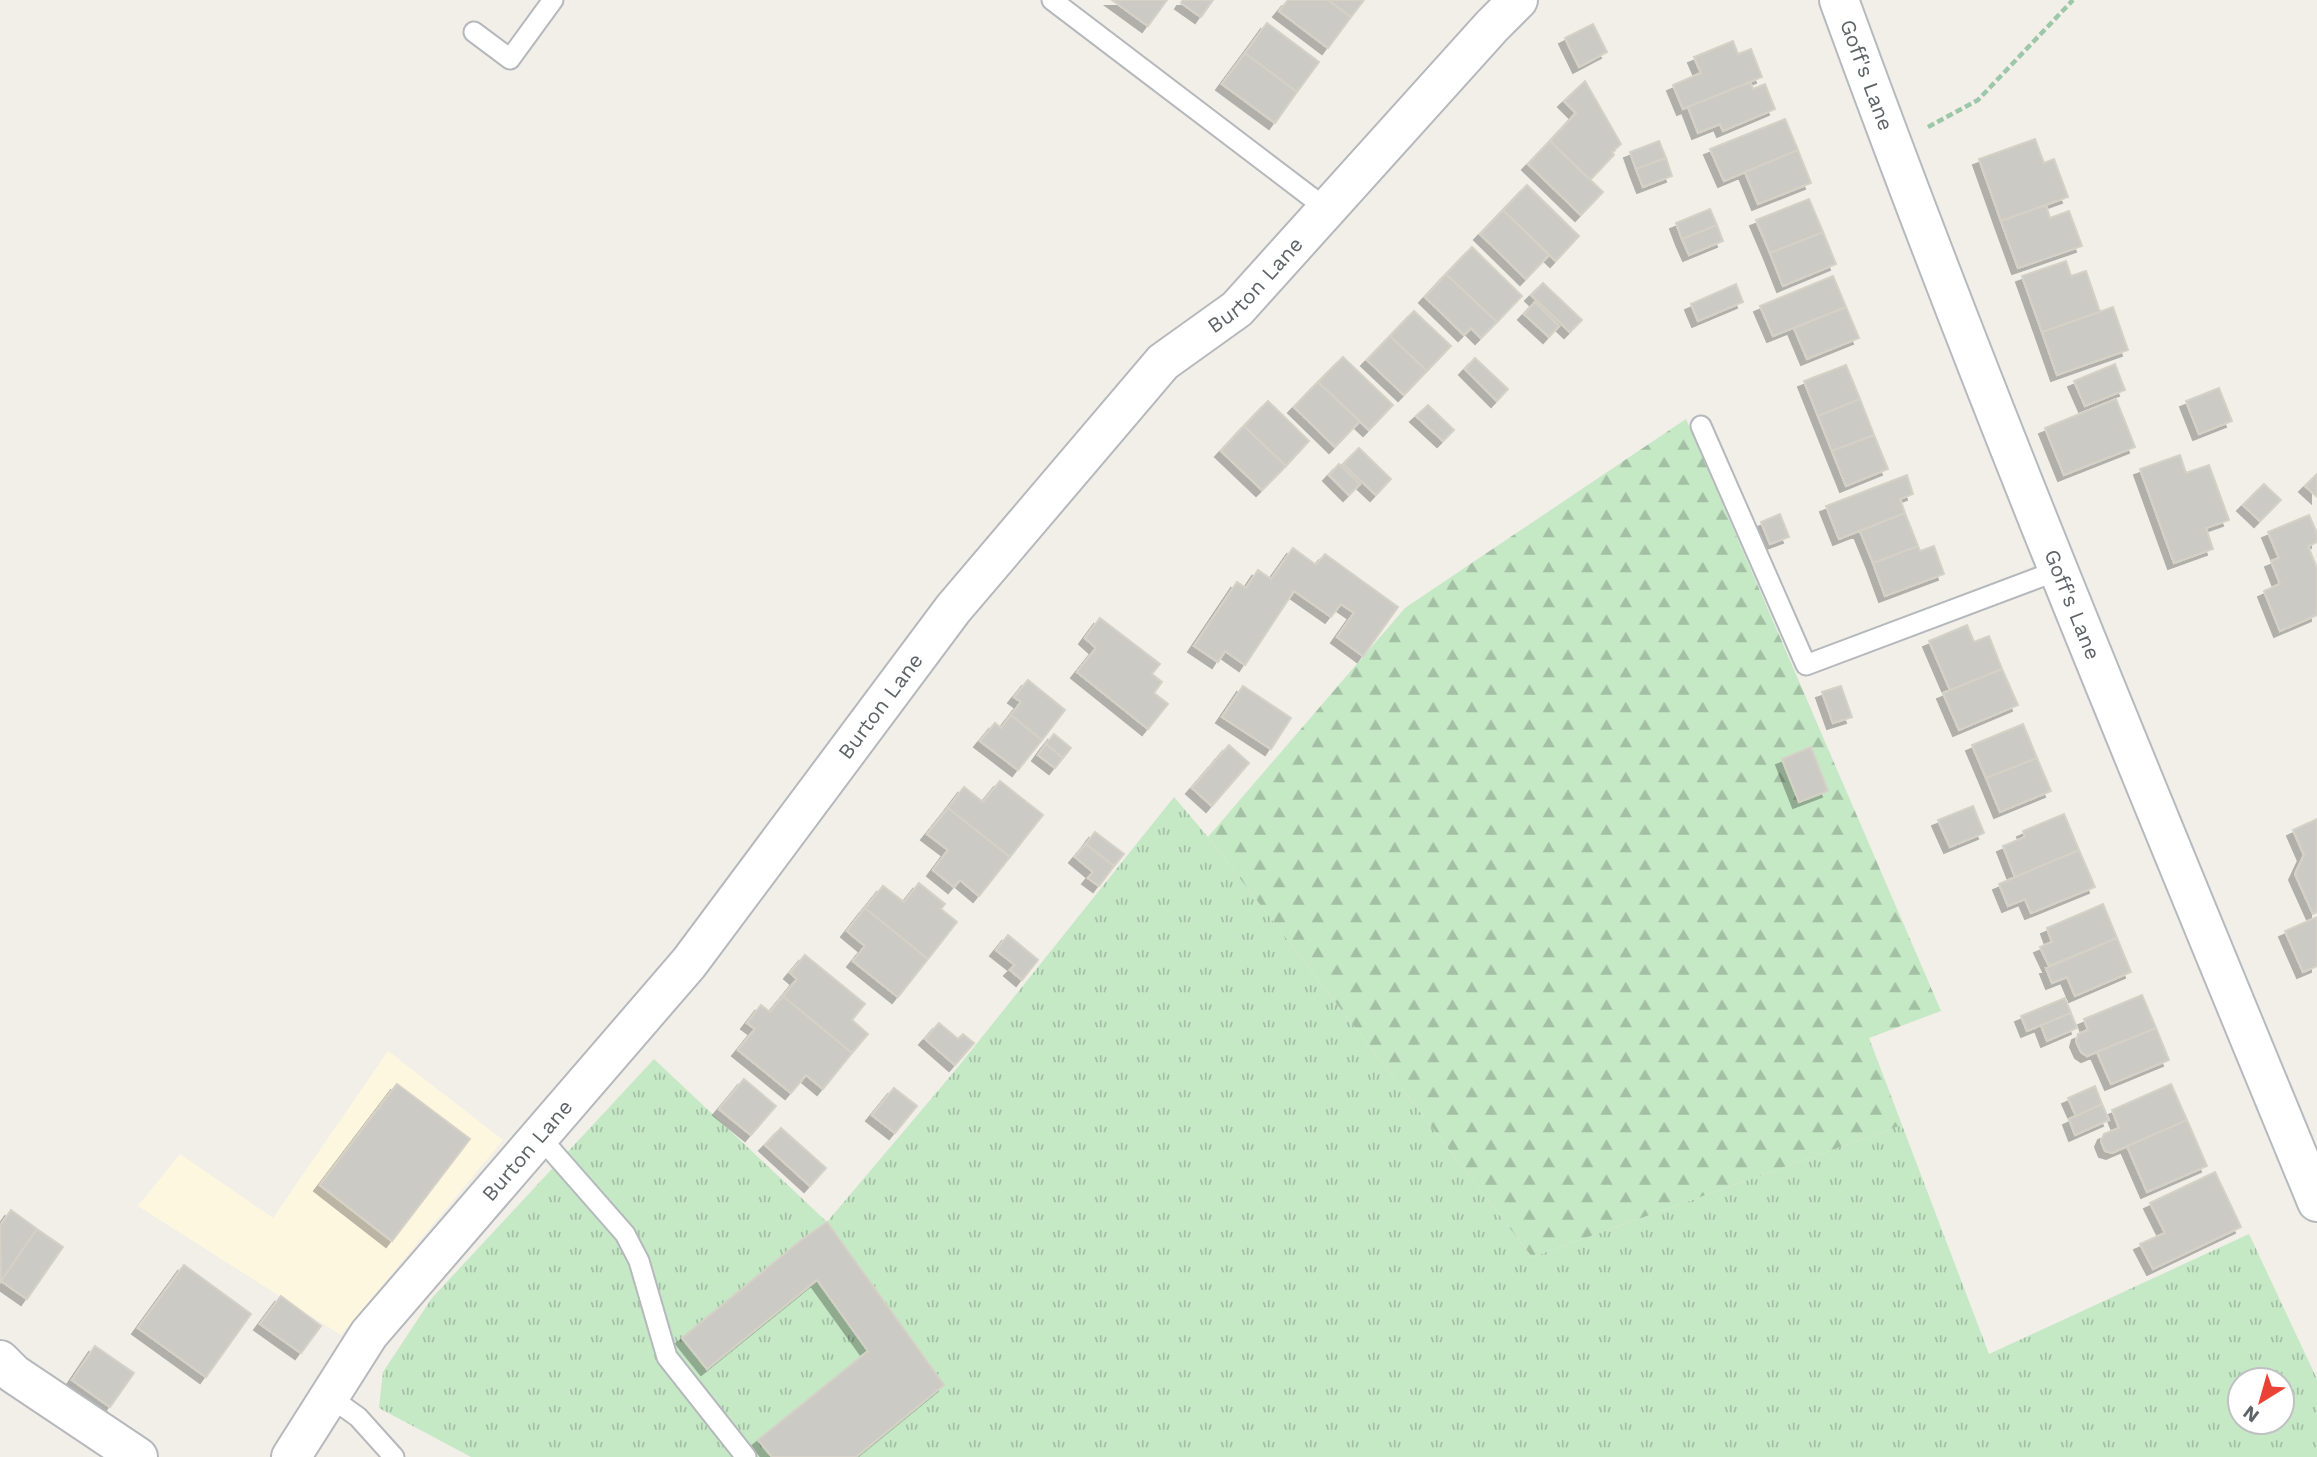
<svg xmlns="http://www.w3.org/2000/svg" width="2317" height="1457" viewBox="0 0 2317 1457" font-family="'Work Sans',sans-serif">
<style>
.commercial{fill:#fef7e0}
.grass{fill:url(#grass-tufts);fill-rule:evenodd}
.forest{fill:url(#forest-firs)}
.building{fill:#cccac5;stroke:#d6d1c6;stroke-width:2;filter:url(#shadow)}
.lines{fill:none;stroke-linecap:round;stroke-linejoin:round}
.service-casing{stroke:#b5b8bc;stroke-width:23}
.minor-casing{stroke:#b5b8bc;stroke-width:42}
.tertiary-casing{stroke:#b5b8bc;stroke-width:42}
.secondary-casing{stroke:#b6babf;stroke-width:42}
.path{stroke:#9cc7a9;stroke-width:4.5;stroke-dasharray:7 3.5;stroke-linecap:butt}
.service{stroke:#fff;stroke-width:19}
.minor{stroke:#fff;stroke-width:38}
.tertiary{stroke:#fff;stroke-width:38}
.secondary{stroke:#fff;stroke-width:38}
.labels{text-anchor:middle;stroke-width:6;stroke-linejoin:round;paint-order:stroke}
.street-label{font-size:21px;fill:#5f6368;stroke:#fff}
</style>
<defs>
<pattern id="grass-tufts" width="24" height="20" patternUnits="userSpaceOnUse" patternTransform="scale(1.75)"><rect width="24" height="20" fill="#c5e8c5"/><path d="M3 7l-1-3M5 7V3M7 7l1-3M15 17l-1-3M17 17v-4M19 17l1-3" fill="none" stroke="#a3c0a4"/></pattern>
<pattern id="forest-firs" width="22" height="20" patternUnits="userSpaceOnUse" patternTransform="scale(1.75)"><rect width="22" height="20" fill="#c5e8c5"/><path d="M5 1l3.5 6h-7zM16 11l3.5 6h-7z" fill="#a3c0a4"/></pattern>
<filter id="shadow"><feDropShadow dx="-6" dy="6" stdDeviation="0" flood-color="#0004"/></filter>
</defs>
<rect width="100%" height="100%" fill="#f1efe8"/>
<!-- commercial -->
<path class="commercial" d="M388,1051L503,1140L341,1335L138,1206L180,1154L273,1218Z"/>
<!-- grass -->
<path class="grass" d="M1174,797L1208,837L1532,1257L1902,1125L1989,1354L2249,1234L2317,1379V1457H471L379,1408L383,1372L432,1298L654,1059L827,1222L958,1067ZM2240,1380H2282V1422H2240Z"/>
<!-- forest -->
<path class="forest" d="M1686,419L1941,1011L1869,1038L1902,1125L1532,1257L1208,837L1405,608Z"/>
<!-- building -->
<path class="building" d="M1112,0H1167L1148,26Z
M1183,0H1213L1201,17L1181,3Z
M1288,0H1328L1351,17L1328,48L1279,11Z
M1328,0H1364L1351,17Z
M1267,23L1319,62L1297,92L1245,53Z
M1593,24L1607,52L1579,67L1565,38Z
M1733,41L1738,54L1751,49L1762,77L1683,109L1673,85L1701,73L1694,57Z
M1245,53L1297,92L1275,123L1222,84Z
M1585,81L1621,144L1612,152L1614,155L1590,180L1550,141L1576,113L1564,101Z
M1750,82L1753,89L1765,84L1775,109L1723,131L1720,124L1698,133L1688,107Z
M1785,119L1798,150L1724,181L1710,149Z
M2035,139L2044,163L2054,159L2068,197L2001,221L1979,159Z
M1550,141L1603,192L1581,215L1528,164Z
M1659,141L1666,158L1636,169L1630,152Z
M1798,150L1811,183L1758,204L1745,172Z
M1666,158L1672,176L1643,187L1636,169Z
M1527,185L1579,236L1556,261L1503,210Z
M1809,199L1823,232L1770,253L1756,220Z
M2046,205L2050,218L2069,211L2082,246L2018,268L2001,221Z
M1710,209L1717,225L1682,239L1676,223Z
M1503,210L1549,255L1526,279L1480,234Z
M1717,225L1723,241L1689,255L1682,239Z
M1823,232L1836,264L1783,286L1770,253Z
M1472,247L1522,296L1497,322L1446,274Z
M2066,261L2071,276L2086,271L2100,312L2042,332L2022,276Z
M1446,274L1497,322L1481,338L1471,328L1464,335L1425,297Z
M1833,276L1846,307L1773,336L1760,306Z
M1543,283L1582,320L1570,332L1531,295Z
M1736,284L1743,302L1698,321L1691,304Z
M1535,302L1559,326L1549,337L1524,314Z
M1846,307L1859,338L1807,359L1794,328Z
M2113,307L2128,350L2057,375L2042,332Z
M1414,311L1451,346L1427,371L1390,336Z
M1390,336L1427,371L1404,395L1367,360Z
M1343,357L1393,405L1369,430L1318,382Z
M1475,358L1508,389L1497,401L1465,369Z
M2115,364L2125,390L2085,406L2074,381Z
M1846,365L1860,399L1818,416L1804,381Z
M1318,382L1360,421L1335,447L1294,407Z
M2219,388L2232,421L2199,434L2186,401Z
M1860,399L1874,435L1832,451L1818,416Z
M2116,399L2135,447L2064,475L2045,428Z
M1268,401L1309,441L1286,466L1244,426Z
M1428,405L1454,430L1443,441L1416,416Z
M1244,426L1286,466L1262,490L1221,451Z
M1874,435L1888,469L1846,486L1832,451Z
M1359,448L1391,479L1376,495L1343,464Z
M2180,455L2186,473L2209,465L2229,520L2206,528L2213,549L2174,563L2140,469Z
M1339,464L1360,484L1349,495L1329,475Z
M2317,474V497L2305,486Z
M1907,475L1913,494L1900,499L1905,513L1839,539L1826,506Z
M2264,484L2281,500L2260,521L2243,505Z
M1905,513L1918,546L1873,563L1860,531Z
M1780,514L1789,537L1770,544L1761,522Z
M2309,515L2317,533V542L2308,546L2317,568V615L2280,631L2264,591L2280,584L2271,561L2279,558L2268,532Z
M1918,546L1920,551L1934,546L1944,574L1885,596L1873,563Z
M1293,548L1316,565L1325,554L1398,607L1363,656L1337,637L1354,613L1341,604L1331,617L1294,591L1245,665L1225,651L1218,662L1194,646L1237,582L1246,588L1258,570L1271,579Z
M1100,618L1160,664L1152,674L1162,682L1154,693L1168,704L1148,729L1077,672L1096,648L1085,638Z
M1967,625L1974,642L1989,636L2002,669L1950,690L1929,641Z
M2002,669L2018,705L1959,730L1943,693Z
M1028,680L1065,710L1042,740L1011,715L1021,702L1014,697Z
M1243,686L1291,718L1271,749L1222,717Z
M1841,686L1852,717L1833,723L1822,692Z
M1011,715L1042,740L1018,770L980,741L995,723L1001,728Z
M2023,724L2037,758L1986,778L1972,745Z
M1054,734L1071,748L1063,758L1046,744Z
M1046,744L1063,758L1055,768L1038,755Z
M1229,745L1249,763L1212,806L1192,788Z
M1811,747L1828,791L1799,802L1782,759Z
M2037,758L2051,791L2000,812L1986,778Z
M1000,781L1043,815L1010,857L948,808L964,787L983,802Z
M1973,806L1984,833L1950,847L1938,820Z
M948,808L1010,857L979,896L960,880L954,887L933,870L948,850L927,834Z
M2064,814L2079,850L2015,877L2003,846L2025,837L2023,831Z
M2317,819V912L2313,914L2295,874L2304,855L2293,830Z
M1095,832L1124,854L1114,866L1086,844Z
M1086,844L1114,866L1099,886L1088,878L1093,872L1075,857Z
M2079,850L2095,887L2031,913L2025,899L2008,906L1999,884Z
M919,883L945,904L941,909L957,922L928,959L865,908L883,886L904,902Z
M2103,904L2117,938L2049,966L2040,947L2052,942L2047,928Z
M865,908L928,959L898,997L853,961L865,946L847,931Z
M2317,917V966L2303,972L2285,931Z
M1008,935L1038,960L1022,980L1010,970L1015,965L996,950Z
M2117,938L2131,972L2075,996L2067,977L2052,983L2046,968Z
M805,955L865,1004L852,1020L868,1034L852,1053L783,996L797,979L790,973Z
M2142,995L2156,1028L2087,1056L2081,1052L2076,1041L2078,1034L2088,1030L2084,1019Z
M783,996L852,1053L823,1089L806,1075L791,1093L738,1050L755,1029L747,1023L761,1005L770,1012Z
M2065,998L2071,1013L2027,1031L2021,1016Z
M2071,1013L2077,1028L2047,1041L2041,1025Z
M939,1023L958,1039L963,1034L974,1043L955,1065L925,1039Z
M2156,1028L2169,1060L2111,1084L2097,1052Z
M744,1079L776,1106L751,1135L719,1109Z
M397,1084L470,1139L392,1241L320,1185Z
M2171,1084L2187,1120L2112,1153L2105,1151L2101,1141L2104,1134L2119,1128L2112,1110Z
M2095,1086L2102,1104L2076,1116L2068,1098Z
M894,1088L917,1106L895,1133L872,1115Z
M2102,1104L2109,1120L2075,1135L2069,1119Z
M2187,1120L2207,1166L2147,1192L2127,1146Z
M781,1128L826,1168L810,1186L765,1145Z
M2215,1172L2241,1227L2153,1269L2140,1244L2165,1233L2150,1203Z
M11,1210L37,1229L1,1281L0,1226Z
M827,1222L944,1385L856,1457H772L758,1440L868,1351L817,1280L707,1369L682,1338L800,1241Z
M37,1229L63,1247L27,1299L1,1281Z
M184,1265L251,1314L206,1377L138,1328Z
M281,1296L321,1326L301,1353L260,1324Z
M95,1346L134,1373L110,1407L72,1380Z"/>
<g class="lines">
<defs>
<path id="service" d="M1052,0L1328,210
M474,32L510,59L553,0
M1701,426L1806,665L2059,570
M539,1136L625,1234L639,1261L667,1357L746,1457
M330,1397L358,1417L394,1457"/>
<path id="minor" d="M0,1360L14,1374L138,1457"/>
<g id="tertiary">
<path id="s1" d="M291,1457L369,1334L689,963L953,609L1163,362L1237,309L1492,26L1518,0"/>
</g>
<g id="secondary">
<path id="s2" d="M1839,0C1986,405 2153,803 2317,1202"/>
</g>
</defs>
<!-- service casing -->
<use href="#service" class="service-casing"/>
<!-- minor casing -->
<use href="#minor" class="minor-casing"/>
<!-- tertiary casing -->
<use href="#tertiary" class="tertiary-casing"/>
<!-- secondary casing -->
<use href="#secondary" class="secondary-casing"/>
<!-- path -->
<path class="path" d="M1928,127L1978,100L2073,0"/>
<!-- service -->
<use href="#service" class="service"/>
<!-- minor -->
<use href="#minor" class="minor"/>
<!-- tertiary -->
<use href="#tertiary" class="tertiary"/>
<!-- secondary -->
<use href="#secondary" class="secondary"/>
</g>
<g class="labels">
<!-- street labels -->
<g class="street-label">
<text dy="7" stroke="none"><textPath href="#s2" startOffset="80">Goff's Lane</textPath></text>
<text dy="7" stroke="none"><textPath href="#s1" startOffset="1522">Burton Lane</textPath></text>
<text dy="7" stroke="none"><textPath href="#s2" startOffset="648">Goff's Lane</textPath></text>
<text dy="7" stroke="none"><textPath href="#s1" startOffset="956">Burton Lane</textPath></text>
<text dy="7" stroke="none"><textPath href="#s1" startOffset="388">Burton Lane</textPath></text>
</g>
</g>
<!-- north arrow -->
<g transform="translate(2261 1401) rotate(217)"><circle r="33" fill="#ffffff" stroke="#bfc1c3" stroke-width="2"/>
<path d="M0-5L12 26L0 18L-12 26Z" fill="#ea4335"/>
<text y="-10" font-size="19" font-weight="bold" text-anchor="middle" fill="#5f6368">N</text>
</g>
</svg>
